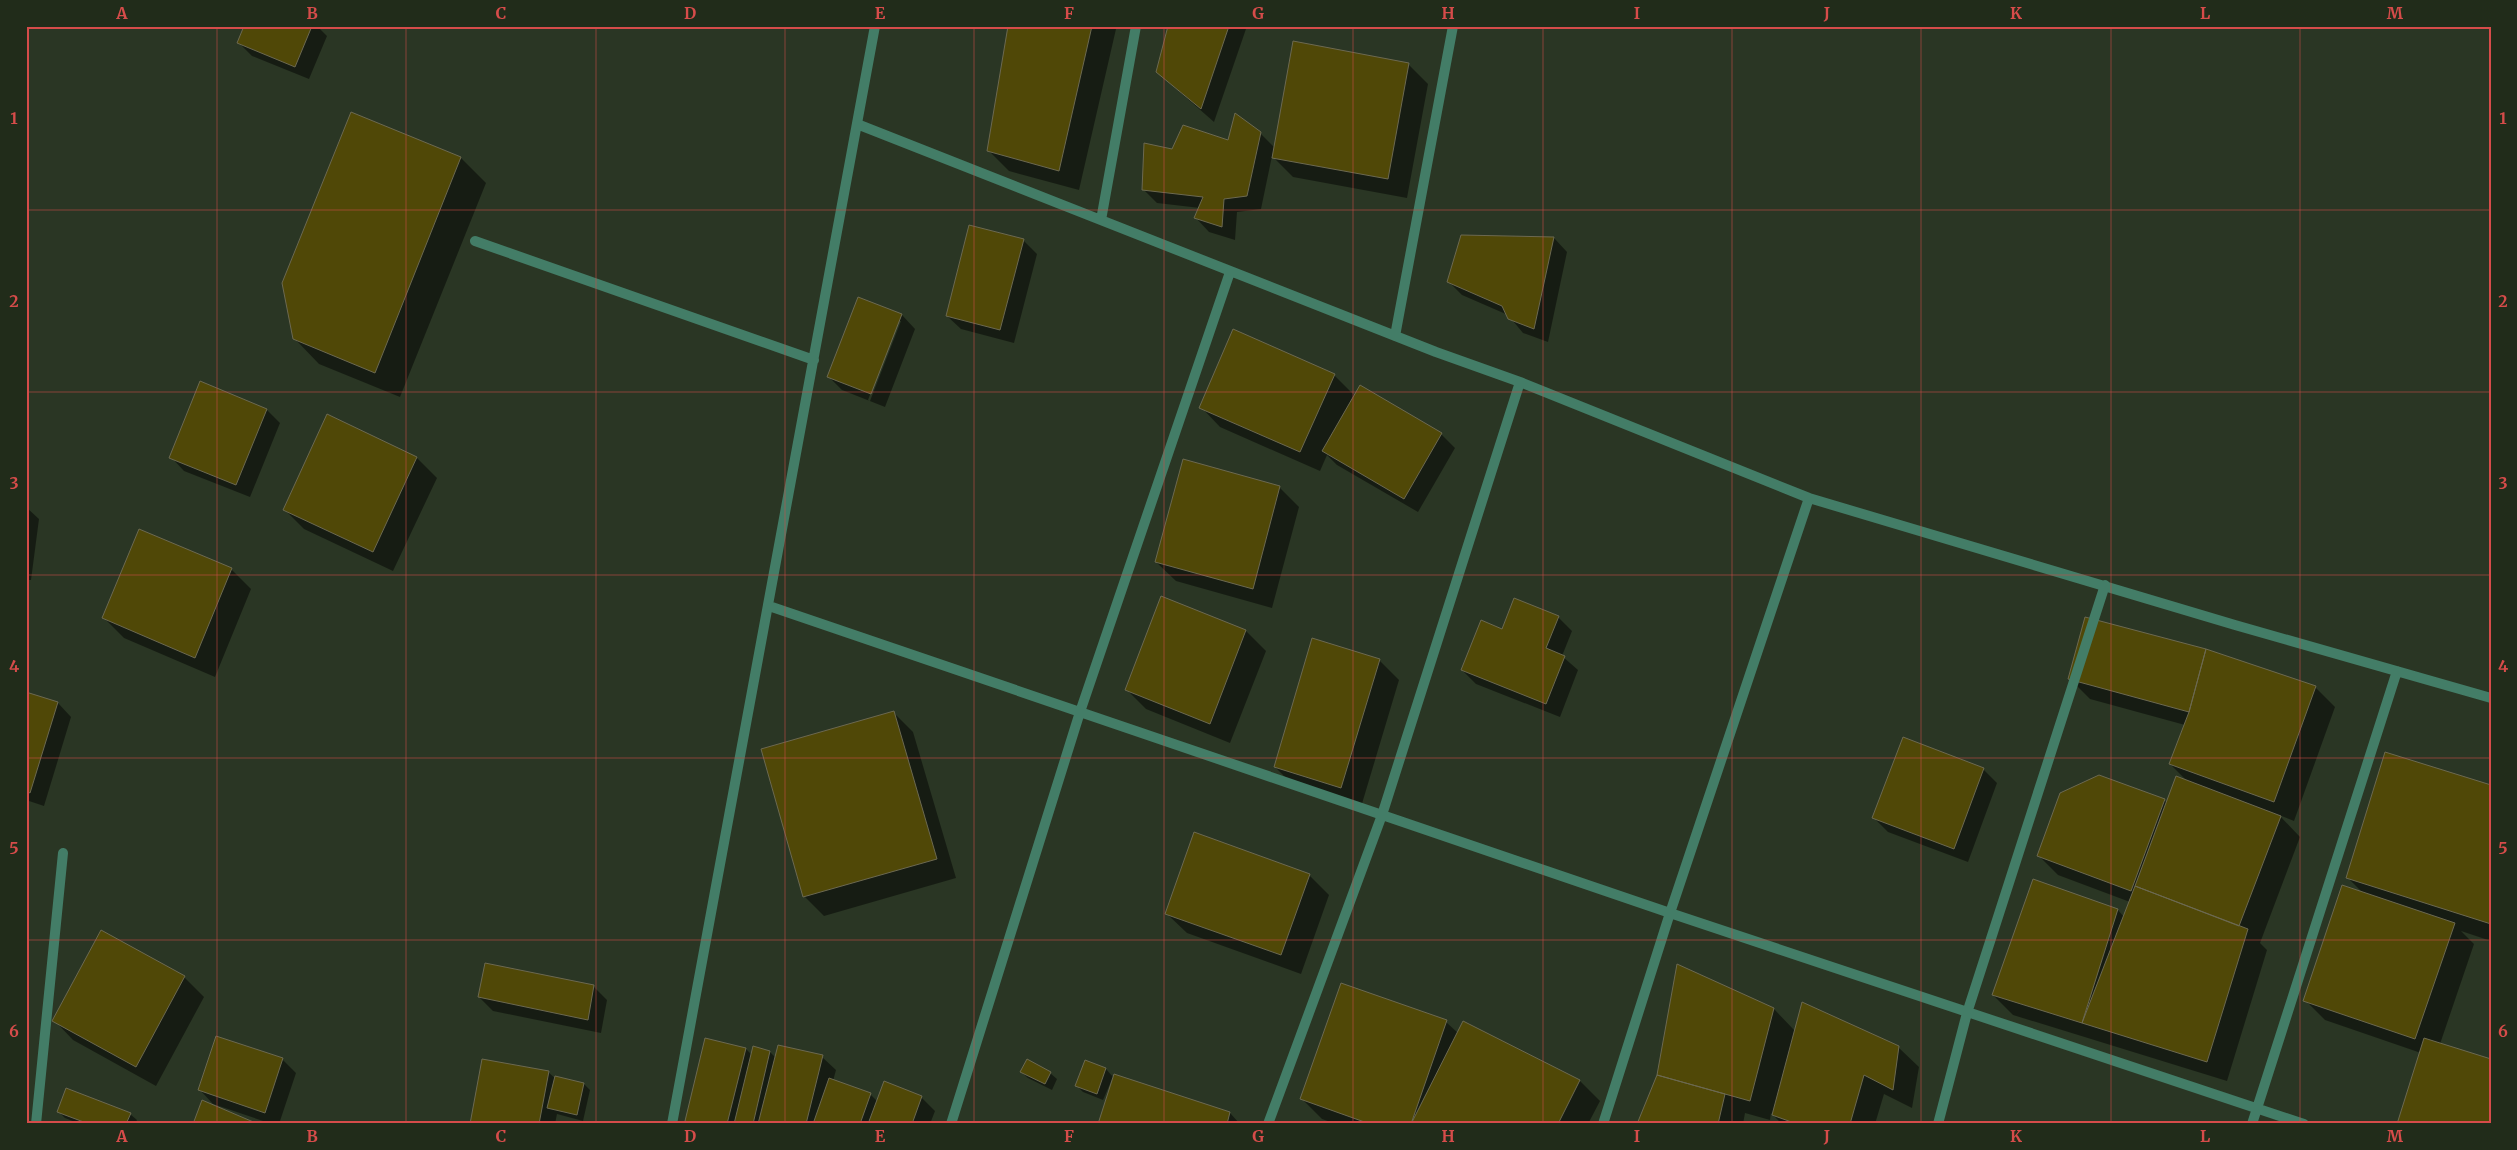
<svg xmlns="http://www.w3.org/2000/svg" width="2517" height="1150" viewBox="0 0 2517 1150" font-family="Merriweather,serif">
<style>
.shadow{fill:#0007;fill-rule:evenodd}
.building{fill:#504807;stroke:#6c6951}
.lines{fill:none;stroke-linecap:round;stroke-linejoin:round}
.minor{stroke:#437d67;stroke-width:10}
.grid{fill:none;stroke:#d64c4a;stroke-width:1;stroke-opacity:0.55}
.neatline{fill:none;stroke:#d64c4a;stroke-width:2}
.grid-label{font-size:16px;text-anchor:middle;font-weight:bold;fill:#d64c4a}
</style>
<rect width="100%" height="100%" fill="#2a3624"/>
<!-- shadow -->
<path class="shadow" d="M245,26H317L327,36L309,79L252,56L239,43Z
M1009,26H1114L1116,29L1079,190L1009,171L989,151Z
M1169,26H1247L1214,122L1157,72Z
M1408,64L1428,84L1407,198L1293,177L1272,156L1261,209L1237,212L1235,240L1209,232L1196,218L1200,208L1157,203L1143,189L1173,150L1229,142L1260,133L1275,148Z
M352,114L461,158L486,183L400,397L319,364L294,338Z
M1554,238L1567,252L1548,342L1523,333L1508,315L1462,295L1448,281Z
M1024,241L1037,254L1014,343L961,329L947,316Z
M859,299L902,315L915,329L885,407L842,390L829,377ZM898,321H901L870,401L868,400Z
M1334,375L1355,396L1361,387L1441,434L1455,448L1418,512L1337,465L1327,455L1320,471L1220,427L1201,407Z
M267,410L280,423L250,497L184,471L171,457Z
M328,416L417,458L437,478L393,571L304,529L284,509Z
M1279,487L1299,507L1272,608L1176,581L1156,562Z
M26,507L39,519L31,580H26Z
M231,569L251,589L215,677L124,638L104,618Z
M1558,617L1572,631L1562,656L1578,670L1560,717L1476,684L1462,670L1503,631Z
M1246,631L1266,651L1230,743L1146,709L1126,689Z
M1379,660L1399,680L1361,807L1295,787L1275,767Z
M2070,679L2315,687L2335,707L2294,821L2279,815L2300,837L2260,943L2267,950L2227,1081L2013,1015L1993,995L2118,910L2124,917L2130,902L2058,875L2038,855L2164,800L2167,803L2188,782L2170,764L2185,725L2090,699Z
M26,693L58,703L71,717L44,806L26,800Z
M893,712L913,732L956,878L824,916L804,896Z
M1904,738L1984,770L1997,783L1968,862L1888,832L1874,818Z
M2491,786V941L2461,931L2474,944L2440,1044L2421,1053L2325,1020L2305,1000L2363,893L2348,878Z
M1309,875L1329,895L1301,974L1187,933L1167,914Z
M184,977L204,997L156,1086L73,1040L54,1020Z
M594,987L607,1000L601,1033L493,1011L479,997Z
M1774,1009L1795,1031L1898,1047L1919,1067L1912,1108L1884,1094L1875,1124H1782L1771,1113L1770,1120L1745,1113L1743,1124H1639Z
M1446,1022L1458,1033L1463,1022L1580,1081L1600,1101L1588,1124H1336L1322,1119L1302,1099Z
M754,1048L770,1052L776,1058L822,1057L836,1070L833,1081L870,1094L878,1102L921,1097L935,1111L930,1124H689L686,1121L746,1049L752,1055Z
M282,1059L296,1073L279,1124H272L213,1104L200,1090Z
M1106,1069L1113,1077L1103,1100L1083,1092L1077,1086Z
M548,1072L556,1079L584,1084L590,1090L583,1121L557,1114L555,1124H472Z
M1021,1072L1050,1073L1057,1079L1052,1090L1028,1078Z
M58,1111L130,1114L137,1120L135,1124H80L65,1118Z
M1230,1113L1240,1124H1099Z"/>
<!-- building -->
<path class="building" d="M244,26H312L295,67L237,43Z
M1008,26H1092L1059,171L987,151Z
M1168,26H1229L1201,109L1156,72Z
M1293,41L1409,63L1388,179L1272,158Z
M351,112L461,157L375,373L293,339L282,283Z
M1235,113L1261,132L1247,196L1224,199L1222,227L1194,218L1203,197L1142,190L1144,143L1172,149L1183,125L1228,140Z
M969,225L1024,239L1000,330L946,316Z
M1461,235L1554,237L1534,329L1508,319L1502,306L1447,282Z
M858,297L902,314L871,394L827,377Z
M1233,329L1335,374L1300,452L1199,408Z
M200,381L267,409L236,485L169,458Z
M1360,385L1442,433L1404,499L1322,451Z
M327,414L417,457L373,552L283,510Z
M1183,459L1280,486L1253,589L1155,562Z
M139,529L232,568L195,658L102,618Z
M1161,596L1246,630L1210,724L1125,690Z
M1514,598L1559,616L1546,648L1565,656L1546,704L1461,670L1481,620L1502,629Z
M2085,617L2206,649L2189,712L2068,679Z
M1312,638L1380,659L1341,788L1274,767Z
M2206,649L2316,686L2274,802L2169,764L2189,712Z
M26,692L58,702L30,793L26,791Z
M894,711L937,859L803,897L761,749Z
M1903,737L1984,768L1954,849L1872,818Z
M2385,752L2491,785V924L2346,878Z
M2099,775L2165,799L2131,891L2037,856L2060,793Z
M2176,776L2281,816L2239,926L2135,886Z
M1194,832L1310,874L1281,955L1165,914Z
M2033,879L2118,909L2082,1023L1992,995Z
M2342,885L2455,923L2415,1039L2303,1001Z
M2135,886L2248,929L2207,1062L2082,1023Z
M101,930L185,976L136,1067L52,1021Z
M485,963L594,985L588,1020L478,997Z
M1677,964L1774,1008L1750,1101L1657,1075Z
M1341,983L1447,1020L1411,1124H1370L1300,1099Z
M1802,1002L1899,1046L1893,1090L1864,1075L1850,1124H1797L1772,1115Z
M1463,1021L1580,1080L1558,1124H1411Z
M216,1036L283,1058L265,1113L198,1090Z
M705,1038L746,1048L727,1124H695L685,1121Z
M2424,1038L2491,1059V1124H2397Z
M778,1045L823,1055L806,1124H758Z
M753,1046L770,1051L753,1124H734Z
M482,1059L549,1071L539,1124H470Z
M1027,1059L1051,1072L1045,1084L1020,1072Z
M1085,1060L1106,1068L1097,1094L1075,1086Z
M1114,1074L1230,1112L1227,1124H1098Z
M1657,1075L1725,1094L1718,1124H1637Z
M555,1076L584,1083L577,1115L547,1108Z
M829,1078L871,1093L860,1124H813Z
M884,1081L922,1096L912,1124H868Z
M66,1088L131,1113L126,1124H89L57,1112Z
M202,1100L258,1124H193Z"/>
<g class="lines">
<!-- minor -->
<path class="minor" d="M857,124L1436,352L1520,382L1809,498L2235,625L2491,698
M1101,220L1136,26
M475,241L814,360
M1395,336L1453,26
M769,606L1670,913L2304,1124
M36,1124L63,853
M672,1124L875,26
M951,1124L1080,712L1230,272
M1268,1124L1382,815L1520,382
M1603,1124L1670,913L1809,498
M1938,1124L1967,1013L2105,585
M2252,1124L2397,671"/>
</g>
<!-- grid -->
<path class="grid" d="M217,26V1124M406,26V1124M596,26V1124M785,26V1124M974,26V1124M1164,26V1124M1353,26V1124M1543,26V1124M1732,26V1124M1921,26V1124M2111,26V1124M2300,26V1124M26,210H2491M26,392H2491M26,575H2491M26,758H2491M26,940H2491"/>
<!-- border -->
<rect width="2517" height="1150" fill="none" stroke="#212c1a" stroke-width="55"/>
<rect x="28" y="28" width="2462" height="1094" class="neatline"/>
<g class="grid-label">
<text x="122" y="19">A</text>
<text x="312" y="19">B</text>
<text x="501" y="19">C</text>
<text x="690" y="19">D</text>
<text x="880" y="19">E</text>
<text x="1069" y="19">F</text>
<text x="1258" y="19">G</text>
<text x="1448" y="19">H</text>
<text x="1637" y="19">I</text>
<text x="1827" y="19">J</text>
<text x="2016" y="19">K</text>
<text x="2205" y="19">L</text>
<text x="2395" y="19">M</text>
<text x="14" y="124">1</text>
<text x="2503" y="124">1</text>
<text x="14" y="307">2</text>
<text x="2503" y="307">2</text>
<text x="14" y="489">3</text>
<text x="2503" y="489">3</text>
<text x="14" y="672">4</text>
<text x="2503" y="672">4</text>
<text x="14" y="854">5</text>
<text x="2503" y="854">5</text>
<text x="14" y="1037">6</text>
<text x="2503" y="1037">6</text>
<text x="122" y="1142">A</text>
<text x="312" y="1142">B</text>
<text x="501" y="1142">C</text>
<text x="690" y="1142">D</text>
<text x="880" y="1142">E</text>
<text x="1069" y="1142">F</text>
<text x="1258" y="1142">G</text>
<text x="1448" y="1142">H</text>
<text x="1637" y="1142">I</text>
<text x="1827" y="1142">J</text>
<text x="2016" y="1142">K</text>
<text x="2205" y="1142">L</text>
<text x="2395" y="1142">M</text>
</g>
</svg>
